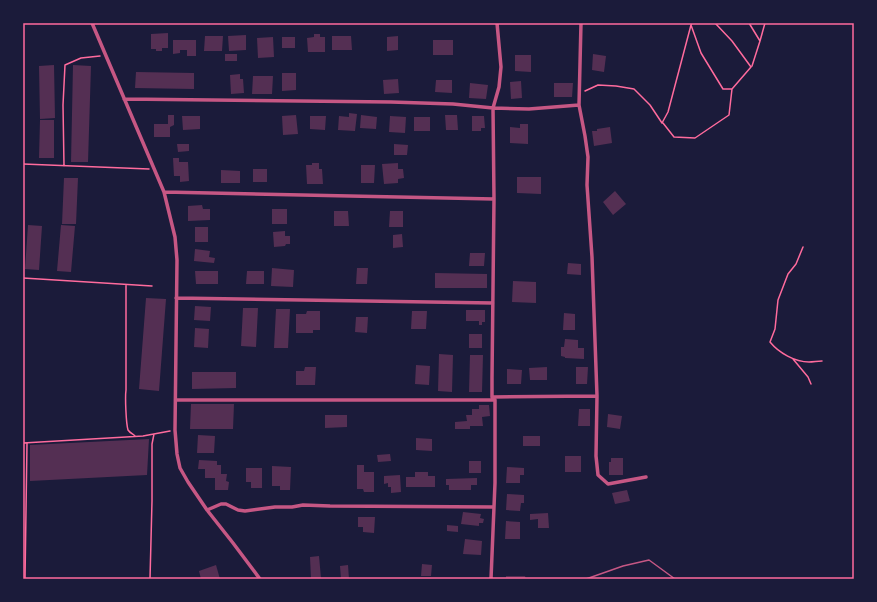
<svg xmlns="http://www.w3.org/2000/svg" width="877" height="602" viewBox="0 0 877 602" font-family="Ubuntu,sans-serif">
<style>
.building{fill:#542f53}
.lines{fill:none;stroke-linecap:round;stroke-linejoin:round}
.path{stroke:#ff6b9d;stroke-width:1.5}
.service{stroke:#c65784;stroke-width:1.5}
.minor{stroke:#c65784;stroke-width:3.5}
.neatline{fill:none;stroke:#ff6b9d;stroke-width:1.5}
</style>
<rect width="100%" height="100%" fill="#1b1b3a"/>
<!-- building -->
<path class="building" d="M168,33V48H162V51H156V49H151V34Z
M314,34H320V37H325V52H308L307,38L314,37Z
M246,35V50L229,51L228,36Z
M205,36H223L222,51H204Z
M332,36H351L352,50H332Z
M398,36V50L387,51V37Z
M273,37L274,57L258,58L257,38Z
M282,37H295V48H282Z
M173,40H196V56H187V50H180V53L173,54Z
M433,40H453V55H433Z
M225,54H237V61H225Z
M593,54L606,56L604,72L592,70Z
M515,55H531V72L515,71Z
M54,65L55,118L40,119L39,66Z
M73,65L91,66L88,162H71Z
M136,72L194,73V89L135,88Z
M282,73H296V90L282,91Z
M240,74V79H243L244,93L231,94L230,75Z
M253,76H273L272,94H252Z
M398,79L399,93L384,94L383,80Z
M436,80H452V93L435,92Z
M521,81L522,98L511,99L510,82Z
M470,83L488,85L486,99L469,98Z
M554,83H573L572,97H554Z
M349,113L357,114L355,131L338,130L339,116L349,117Z
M168,115H174V125L170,127V137H154V124H168Z
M296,115L298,134L283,135L282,116Z
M361,115L377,117L376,129L360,128Z
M445,115H457L458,130H446Z
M182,116H200V129L183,130Z
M310,116H326L325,130L310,129Z
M390,116L406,117L405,133L389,132Z
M472,116H484L485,128H481V131H472Z
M414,117H430V131H414Z
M40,120H54V158H39Z
M520,124H528V144L510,143V127L520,128Z
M610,127L612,143L594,146L592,131H597V129Z
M177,144H189V151L178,152Z
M394,144L408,145L407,155H394Z
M173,158H179V162H188L189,181L180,182V176H174Z
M312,163H319V169H322L323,184H307L306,165H312Z
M398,163V169H403L404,178L398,179V183L384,184L382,164Z
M361,165H375L374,183H361Z
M253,169H267V182H253Z
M221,170L240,171V183H221Z
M517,177H541V194L517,193Z
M64,178H78L76,224H62Z
M615,191L626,204L613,215L603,202Z
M202,205L203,209H210V220L188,221V206Z
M272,209H287V224H272Z
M334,211H348L349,226H334Z
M390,211H403V227H389Z
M28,225L42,226L39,270L25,269Z
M61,225L75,226L71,272L57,271Z
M195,227H208V242H195Z
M285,231V236H290V244H286L285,246L274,247L273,232Z
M402,234L403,247L393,248V235Z
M195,249L210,251L209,257L215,258L214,263L194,261Z
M470,253H485L484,266H469Z
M568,263L581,264V275L567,274Z
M272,268L294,270L293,287L271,286Z
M357,268H368L367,284H356Z
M195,271H218V284H196Z
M247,271H264V284H246Z
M435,273L487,274V288H435Z
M513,281L536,282V303L512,302Z
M146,298L166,299L159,391L139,389Z
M195,306L211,307L210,321L194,320Z
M243,308H258L256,347L241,346Z
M276,309H290L288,348H274Z
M466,310H485V322H482V325H479V321H466Z
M307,311H320V330H313V333H296V314H306Z
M412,311H427L426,329H411Z
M564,313L575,314V330H563Z
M356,317H368L367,333L355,332Z
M195,328L209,329L208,348L194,347Z
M469,334H482V348H469Z
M565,339L578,340V348H584V359L565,358V357L561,356V347H564Z
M439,354L453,355L452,392L438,391Z
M470,355H483L482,392H469Z
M416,365L430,366L429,385L415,384Z
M305,367H316L315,385H296V371H304Z
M547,367V380H530L529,368Z
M576,367H588L587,384H576Z
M507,369L522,370L521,384H507Z
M192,372H236V388L192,389Z
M191,404H234L233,429H190Z
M479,405H489L490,416L482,417L483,426H470V429H455V422L467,421L466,415H472V409H479Z
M579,409H590V426H578Z
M608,414L622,416L620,429L607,427Z
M325,415H347V427L325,428Z
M198,435L215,436L214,453H197Z
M523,436H540V446H523Z
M416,438L432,439V451L416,450Z
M149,439L147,475L30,481V445Z
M390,454L391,461L378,462L377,455Z
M565,456H581V472H565Z
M611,458H623V475H609V462H611Z
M199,460L217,461V465H221V474H227L226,481L229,482L228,490H215V478H205V469H198Z
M469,461H481V473H469Z
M357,465H364V472H374V492H364L363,489H357Z
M272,466L291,467L290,490H280V486H272Z
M507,467L524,468V475H520V483H506Z
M246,468H262V488H251V482H246Z
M415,472H428V476H435V487H406V477H415Z
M400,475L401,492L391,493V487H388V483L384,484V476Z
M477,478V485H471V490H449V485H446V479Z
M627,490L630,501L615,504L612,493Z
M507,494L524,495V503H521L520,511L506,510Z
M463,512L481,514L480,518L484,519L483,523H479V526L461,524Z
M548,513L549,528H538V519L530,520V514Z
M358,517H375L374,533L363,532V527H358Z
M506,521L520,522V539H505Z
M447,525L458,526V532L447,531Z
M465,539L482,541L481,555L463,554Z
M319,556L321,578L311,579L310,557Z
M422,564L432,565L431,576H421Z
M216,565L220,579H201L199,571Z
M348,565L349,579H341L340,566Z
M506,576H525L526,579H506Z"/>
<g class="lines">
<!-- path -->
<path class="path" d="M692,23L691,25L701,53L723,89H732L751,67L732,41L715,23
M749,23L760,41L765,23
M752,66L760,41
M585,91L598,85L616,86L634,89L650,105L662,123L668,112L691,25
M663,123L674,137L695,138L729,115L732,89
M23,164L149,169
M64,166L63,105L65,65L81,58L100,56
M803,247L796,264L788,274L778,300L775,329L770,342C779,353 795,362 809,362C813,362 818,361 822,361
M23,278L152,286
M126,285V390C125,397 126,423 128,430C130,433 133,434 135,436
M793,359L808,377L811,384
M23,443L143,436L170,431
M25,579L27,443
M150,579L152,501V444L154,434"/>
<!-- service -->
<path class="service" d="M586,579L623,566L649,560L675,579"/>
<!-- minor -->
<path class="minor" d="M92,23L164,192L175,237L177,260L175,430L177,454L180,468L188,482L207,510L233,543L260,579
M124,99L391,102L453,104L493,108L529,109L579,105
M164,192L494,199
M176,298L493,303
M597,396L596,456L598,475L608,484L646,477
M493,397L597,396L592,257L587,185L588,157L585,136L579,105L581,23
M176,400H495
M207,510L221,504H226L238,510L245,511L275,507H292L303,505L330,506L494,507
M491,579L495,483V400L492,397V378L494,199L493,108L499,87L501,67L497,23"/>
</g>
<!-- border -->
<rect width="877" height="602" fill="none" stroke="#1b1b3a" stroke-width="48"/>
<rect x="24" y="24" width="829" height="554" class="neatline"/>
</svg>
